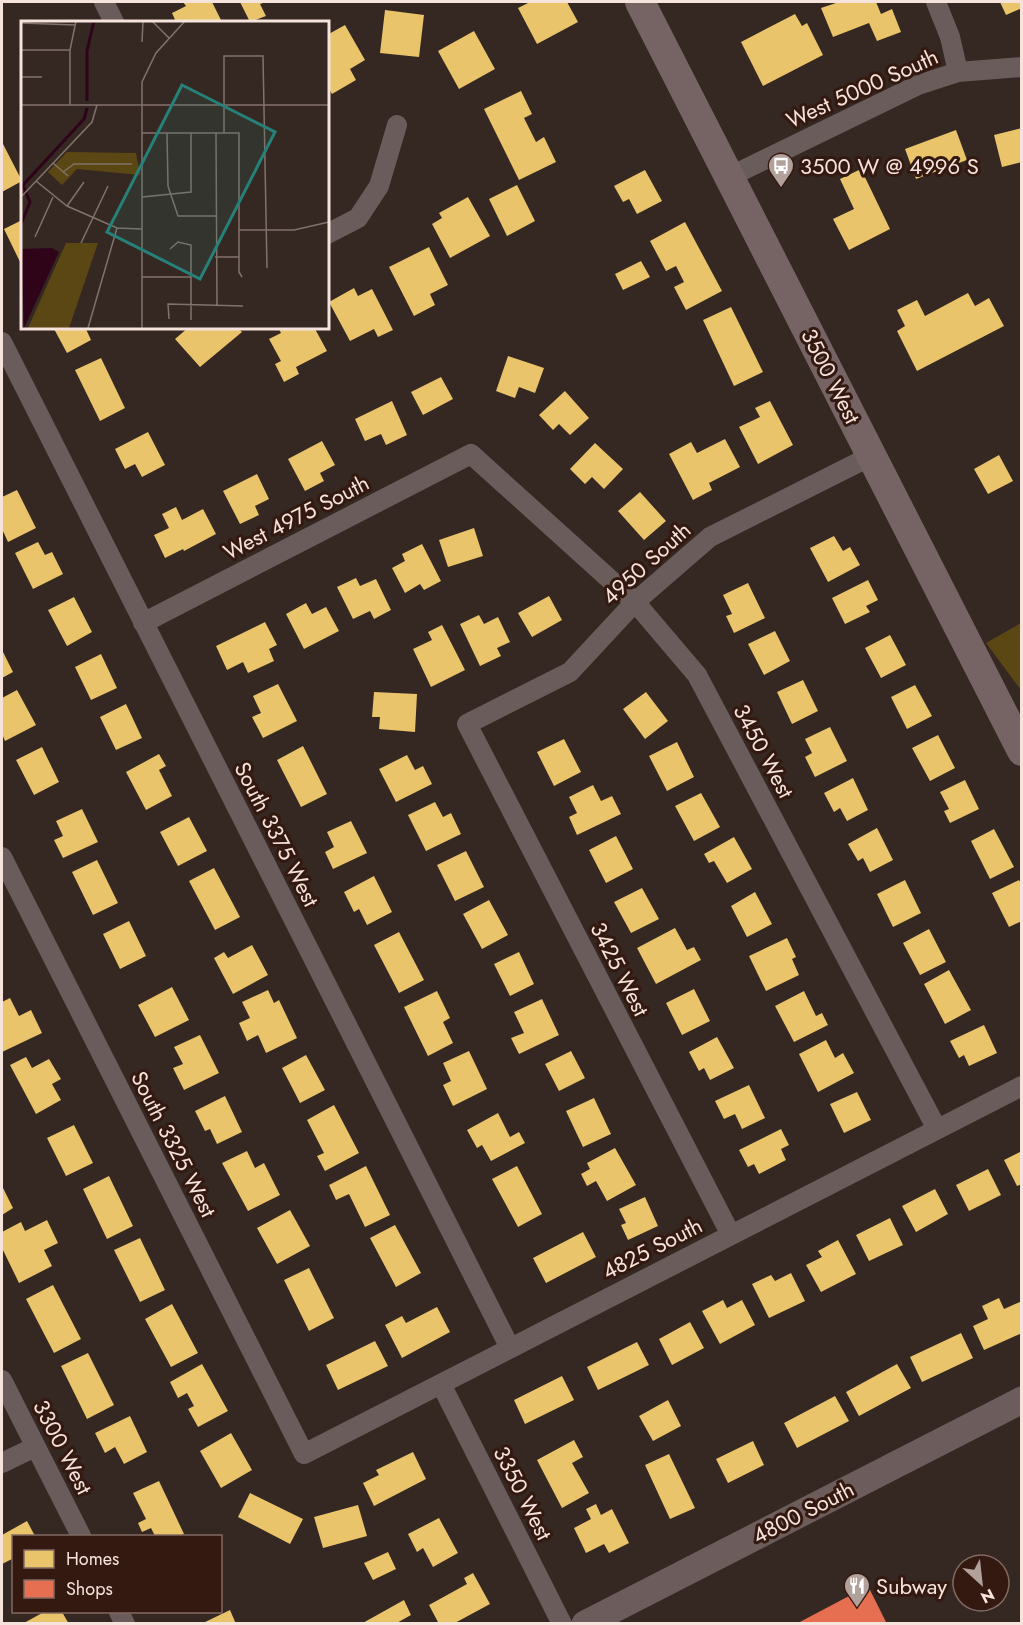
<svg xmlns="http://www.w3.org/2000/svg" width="1023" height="1625" viewBox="0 0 1023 1625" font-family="Jost,sans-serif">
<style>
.green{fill:#5b4713}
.homes{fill:#e9c46a}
.shops{fill:#e76f51}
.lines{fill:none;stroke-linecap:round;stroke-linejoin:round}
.minor{stroke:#695c5b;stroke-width:20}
.secondary{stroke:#6c5d5c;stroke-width:27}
.primary{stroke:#756463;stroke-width:30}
.labels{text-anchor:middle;stroke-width:6;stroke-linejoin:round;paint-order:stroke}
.street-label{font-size:22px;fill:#f5e3dc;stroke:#331910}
.poi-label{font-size:22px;fill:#f5e3dc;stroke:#331910;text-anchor:start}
.inset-river{fill:none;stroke:#2f0419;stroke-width:3}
.inset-road{fill:none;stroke:#82726c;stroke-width:1.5}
.view{fill:#268179;fill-opacity:0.15;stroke:#268179;stroke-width:3}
.inset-edge{fill:none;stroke:#f5e3dc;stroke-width:3}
</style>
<rect width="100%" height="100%" fill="#352722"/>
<!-- green -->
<path class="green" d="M1021,623V690L986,643Z"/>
<!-- homes -->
<path class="homes" d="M183,2H212L222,22H176L172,13L186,6Z
M240,2H266L260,4L266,16L250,22Z
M530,2H567L578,22L537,44L518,8Z
M839,2H876L881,14L892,9L901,32L877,41L869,23L833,37L821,8Z
M1000,2H1022V8L1006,15Z
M385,10L424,15L419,57L380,53Z
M795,14L802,26L807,23L823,55L763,86L741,42Z
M345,25L365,60L350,69L356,80L332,94L327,85V35Z
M474,31L495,69L459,89L438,51Z
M521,91L532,114L524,118L536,142L544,137L556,162L519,180L484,109Z
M1022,128V162L1002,167L994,135Z
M956,130L967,160L916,179L905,149Z
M2,142L22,181L2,192Z
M861,169L890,229L849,250L833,219L854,209L840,179Z
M645,170L662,201L637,214L629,199L623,202L614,186Z
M517,185L535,221L507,236L489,199Z
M468,197L490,236L450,258L432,224L442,218L439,213Z
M22,220V266L4,229Z
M685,222L722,291L686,310L674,287L684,282L676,266L666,271L650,241Z
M429,247L448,285L430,294L435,305L414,316L389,267Z
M641,261L650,277L623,290L615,274Z
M354,288L358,296L372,289L393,330L378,337L374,329L350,341L329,302Z
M968,293L975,306L989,298L1004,326L917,371L897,331L905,326L897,310L917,300L925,316Z
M731,307L763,372L734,386L703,320Z
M53,327H85L91,340L67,353Z
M189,327H237L242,332L200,367L175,339Z
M278,327H314L327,351L296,367L299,374L284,382L275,364L281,361L269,339L281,333Z
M508,356L544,368L535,393L519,387L515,398L496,391Z
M101,358L125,408L100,421L75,370Z
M441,377L453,399L423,415L411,392Z
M565,391L589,418L570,435L559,424L553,430L539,415Z
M392,401L407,435L386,445L381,434L365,441L355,419Z
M770,401L793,445L758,464L739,427L760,417L755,408Z
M148,432L165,465L142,477L135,464L125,469L115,449Z
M725,439L740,467L709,483L712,490L693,500L669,454L691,442L697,453Z
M322,441L335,465L320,473L324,481L305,491L288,459Z
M595,443L623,469L604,489L592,477L585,484L570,469Z
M999,455L1013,481L988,494L974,469Z
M257,474L269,499L255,506L259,515L240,524L223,491Z
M17,490L36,528L8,542L2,529V497Z
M640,492L666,521L644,540L618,511Z
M176,507L182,520L203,509L216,534L184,551L183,549L165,558L154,535L169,528L162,514Z
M474,528L483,556L448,567L439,540Z
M834,536L843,551L850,547L860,565L828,582L810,548Z
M38,542L45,555L52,552L63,574L33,589L15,553Z
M422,544L441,581L424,590L420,584L405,593L392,568L405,561L402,554Z
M356,578L360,586L376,579L391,610L374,619L370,611L353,619L337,587Z
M868,580L878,600L866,606L870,612L845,624L832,598Z
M748,583L765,618L734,633L726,616L732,614L723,595Z
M549,596L562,620L532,637L518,613Z
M74,597L92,632L67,646L48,610Z
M306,603L312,614L326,607L339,631L304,649L286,614Z
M479,615L484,624L498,617L510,642L497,648L501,656L480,666L460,624Z
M265,622L277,645L269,649L274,661L248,673L243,662L227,670L216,646Z
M442,625L465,670L431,687L413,649L432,640L428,632Z
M775,631L790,661L764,675L748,644Z
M890,635L906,665L881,678L865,648Z
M2,650L13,672L2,678Z
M101,654L117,688L91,700L75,667Z
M803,680L818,711L792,724L777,692Z
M278,684L297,721L263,738L252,717L261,713L253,696Z
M915,685L932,716L907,729L891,697Z
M17,690L36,725L5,741L2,734V698Z
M374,692L417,694L415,732L379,729L380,717H372Z
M646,692L668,721L645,739L623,709Z
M126,704L142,738L116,750L100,717Z
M830,727L847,761L815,777L805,757L812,753L805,739Z
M938,735L955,768L930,781L912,748Z
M564,739L581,772L554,786L537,752Z
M677,742L694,777L667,791L649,756Z
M303,746L327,794L301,807L277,760Z
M42,747L59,782L34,795L16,760Z
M159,754L166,766L159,770L172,796L146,810L126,772Z
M407,755L415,770L423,766L432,784L396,802L379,769Z
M853,778L868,810L847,821L840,808L834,812L824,793Z
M965,780L979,809L950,823L944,811L949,809L940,792Z
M593,785L601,801L612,796L621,814L577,835L569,817L577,813L569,797Z
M701,793L720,827L694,841L675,806Z
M435,802L443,817L451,813L461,834L426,851L408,815Z
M82,809L98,842L63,858L54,840L63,836L56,821Z
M189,817L207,851L178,866L160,832Z
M351,821L367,853L333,869L325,852L334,847L327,832Z
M877,828L893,860L870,872L863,858L858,861L848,844Z
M994,829L1014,867L990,879L971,841Z
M616,836L633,869L606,883L589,850Z
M734,837L752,869L727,883L714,861L709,863L704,854Z
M466,851L484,887L455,901L437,865Z
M97,860L118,903L93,915L72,872Z
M214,868L240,917L215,930L189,881Z
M374,876L392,912L367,925L359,909L354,912L344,892Z
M905,880L921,913L893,927L877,894Z
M1019,880L1022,885V921L1009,927L992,893Z
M642,888L659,919L631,933L614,902Z
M755,892L772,924L747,937L731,906Z
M489,900L508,935L482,949L463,914Z
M129,921L146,956L120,969L103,934Z
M675,928L687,950L694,947L701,960L656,984L637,948Z
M929,929L946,962L920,975L903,943Z
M399,932L424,980L399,993L374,945Z
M787,938L796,957L792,959L799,975L766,991L749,956Z
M252,945L268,975L233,994L214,958L224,952L228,958Z
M519,952L534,984L510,996L494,964Z
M949,970L971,1010L945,1024L924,984Z
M172,987L189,1020L155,1037L138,1005Z
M694,989L710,1021L682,1035L666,1003Z
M268,990L274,1003L279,1000L297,1038L266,1053L258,1035L247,1041L239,1023L250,1018L242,1002Z
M437,991L450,1018L443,1022L453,1043L428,1056L404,1007Z
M804,991L816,1016L822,1013L828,1025L794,1042L775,1006Z
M10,998L19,1016L31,1010L42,1033L2,1052V1002Z
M542,999L559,1035L519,1054L511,1038L524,1033L514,1012Z
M984,1025L997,1053L969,1066L964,1055L959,1058L950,1041Z
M200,1035L219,1073L184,1090L173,1068L183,1064L174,1047Z
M717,1037L734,1068L710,1080L704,1068L699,1071L689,1052Z
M826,1040L835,1058L843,1053L854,1073L818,1092L799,1054Z
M469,1051L487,1089L453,1106L443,1085L451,1081L443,1063Z
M571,1051L585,1078L559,1091L545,1064Z
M306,1055L325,1090L300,1103L282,1068Z
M26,1057L32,1068L49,1059L61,1079L52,1084L61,1100L36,1114L10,1065Z
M749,1085L765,1118L742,1129L735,1114L724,1119L715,1101Z
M857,1092L871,1120L844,1133L830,1104Z
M225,1096L242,1132L217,1144L210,1129L205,1131L195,1111Z
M594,1098L611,1134L583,1147L566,1111Z
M334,1105L359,1153L325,1171L317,1156L324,1153L307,1120Z
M498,1113L510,1137L519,1132L525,1143L491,1161L482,1145L477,1148L467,1130Z
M74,1125L93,1163L66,1176L47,1138Z
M781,1129L789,1145L781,1149L786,1160L759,1174L754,1164L748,1167L739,1150Z
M615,1148L636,1185L607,1201L596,1181L587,1186L581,1174L590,1169L587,1163Z
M247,1151L255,1168L264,1163L280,1195L248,1211L222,1163Z
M1022,1151V1184L1017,1186L1004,1160Z
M366,1166L390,1215L365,1227L349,1194L336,1200L329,1185Z
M517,1166L542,1214L518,1227L492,1179Z
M988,1169L1001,1195L969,1211L956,1185Z
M109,1176L133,1226L107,1239L83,1189Z
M2,1186L13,1208L2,1215Z
M935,1189L948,1214L916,1232L902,1206Z
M645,1197L658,1226L628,1240L621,1225L626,1223L619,1209Z
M290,1210L310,1246L277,1264L257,1228Z
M890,1218L903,1245L869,1261L856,1235Z
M47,1220L58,1243L44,1250L52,1266L19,1283L2,1248V1232L21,1222L25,1231Z
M395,1225L421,1273L396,1287L370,1238Z
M583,1232L596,1257L546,1283L533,1258Z
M140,1238L165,1290L140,1302L114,1250Z
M838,1240L856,1274L821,1292L806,1265L822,1257L818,1251Z
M309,1268L334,1318L309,1331L284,1280Z
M791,1273L805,1301L769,1318L752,1284L771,1275L775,1281Z
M53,1285L81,1339L54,1353L26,1299Z
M999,1298L1004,1309L1022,1301V1333L984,1350L973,1326L988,1319L982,1306Z
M723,1300L727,1308L742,1300L755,1325L720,1344L702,1311Z
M172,1304L198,1353L171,1367L145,1319Z
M437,1307L450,1332L402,1358L385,1325L402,1316L406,1323Z
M690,1322L704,1348L672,1365L659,1339Z
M961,1333L973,1358L922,1382L910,1357Z
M375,1341L388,1366L338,1390L326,1365Z
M637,1342L649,1365L598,1390L587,1367Z
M88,1353L114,1405L87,1419L61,1366Z
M202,1364L228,1411L198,1427L188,1409L194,1406L187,1393L178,1398L170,1382Z
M897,1364L911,1388L859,1416L846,1392Z
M562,1376L574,1400L525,1424L514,1400Z
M835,1396L849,1421L797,1448L784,1423Z
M668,1400L681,1426L653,1441L639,1416Z
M130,1416L147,1452L124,1464L115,1447L105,1453L95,1433Z
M231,1433L252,1470L221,1488L200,1451Z
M574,1440L583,1457L572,1463L589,1493L562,1508L537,1460Z
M753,1441L764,1465L728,1483L716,1459Z
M413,1452L426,1479L374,1506L363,1483L379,1475L376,1470Z
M669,1454L695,1508L670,1519L645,1465Z
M159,1481L184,1534L178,1536H155L151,1528L142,1532L138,1523L146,1519L133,1493Z
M250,1493L303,1519L290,1544L238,1517Z
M596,1504L601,1515L612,1509L629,1543L609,1553L604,1544L586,1553L574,1528L591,1519L586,1509Z
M358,1505L367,1536L323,1548L314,1517Z
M439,1518L458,1553L433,1567L423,1548L417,1552L408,1534Z
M27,1521L35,1536H14V1558L2,1564V1535Z
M388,1552L396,1569L373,1580L364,1563Z
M473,1573L490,1604L453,1624H439L429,1605L467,1584L464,1578Z
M404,1600L411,1615L395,1624H361Z
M230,1610L236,1624H201Z
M44,1612H62L69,1624H22Z"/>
<!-- shops -->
<path class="shops" d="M868,1586L887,1624H796Z"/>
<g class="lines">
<!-- minor -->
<path class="minor" d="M104,2L114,22
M936,2L950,37L958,72
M729,177L918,85L958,72L1022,67
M327,234L358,218L379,186L397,125
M2,342L510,1348
M143,623L471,454L635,602L697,675L937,1129
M2,857L304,1454L1022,1086
M731,1235L467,724L570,672L635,602L710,537L871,456
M2,1380L81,1536
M441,1384L562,1624
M2,1463L35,1447
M119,1612L125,1624"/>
<!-- secondary -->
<path class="secondary" d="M585,1624L1022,1400"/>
<!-- primary -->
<path class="primary" d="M640,2L1022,751"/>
</g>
<!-- icons -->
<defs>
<symbol id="bus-pin" viewBox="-11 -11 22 30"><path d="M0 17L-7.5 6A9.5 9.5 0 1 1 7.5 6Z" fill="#b2a19b" stroke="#331910"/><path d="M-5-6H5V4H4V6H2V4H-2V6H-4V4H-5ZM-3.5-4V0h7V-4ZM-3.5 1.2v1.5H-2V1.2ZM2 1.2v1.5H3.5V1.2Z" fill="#fff"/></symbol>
<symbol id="restaurant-pin" viewBox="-11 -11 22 30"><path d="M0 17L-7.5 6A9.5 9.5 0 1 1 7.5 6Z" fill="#b2a19b" stroke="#331910"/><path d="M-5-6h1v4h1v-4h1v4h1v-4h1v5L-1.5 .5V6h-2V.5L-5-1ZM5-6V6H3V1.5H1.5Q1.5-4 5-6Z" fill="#fff"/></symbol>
</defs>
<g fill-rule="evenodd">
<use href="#bus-pin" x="766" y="151" width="30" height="40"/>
<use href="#restaurant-pin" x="842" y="1571" width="30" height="40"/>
</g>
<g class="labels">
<!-- street labels -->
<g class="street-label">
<text transform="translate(862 88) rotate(-24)" y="8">West 5000 South</text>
<text transform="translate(831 376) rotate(63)" y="8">3500 West</text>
<text transform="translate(296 517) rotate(-27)" y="8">West 4975 South</text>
<text transform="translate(646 563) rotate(-42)" y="8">4950 South</text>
<text transform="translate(764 751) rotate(62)" y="8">3450 West</text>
<text transform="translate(277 834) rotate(63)" y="8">South 3375 West</text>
<text transform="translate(620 969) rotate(63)" y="8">3425 West</text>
<text transform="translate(174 1144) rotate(63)" y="8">South 3325 West</text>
<text transform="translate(652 1248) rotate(-27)" y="8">4825 South</text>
<text transform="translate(63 1447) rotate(63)" y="8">3300 West</text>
<text transform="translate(523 1493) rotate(63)" y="8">3350 West</text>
<text transform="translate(803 1512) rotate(-27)" y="8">4800 South</text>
</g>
<!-- poi labels -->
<g class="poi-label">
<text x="800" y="174">3500 W @ 4996 S</text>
<text x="876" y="1594">Subway</text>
</g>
</g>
<!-- overview -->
<g transform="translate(21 21)">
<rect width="308" height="308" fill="#352722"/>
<path d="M46,131L115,132L119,154L56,148L41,164L27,151ZM45,222H77L48,307H7Z" fill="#5b4713"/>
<path d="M0,228L31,227L38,231L3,307Z" fill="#2f0419"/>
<path class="inset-river" d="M66,80V30L73,0M0,203L9,181L2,164L63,98L66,87"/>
<path class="inset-road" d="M131,0L148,17M0,2L54,4M121,21L122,0M0,29H49M0,56H21M0,84H121M49,84V29L55,0M121,84H308M121,112H218V251L221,256M146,112L147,165L157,195H195M195,112L196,285M203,112V35H242L246,247M32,142L47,155M42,151L53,143H111M15,160L46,185L96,207L121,208M0,176L71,101L76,84M121,176L170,171V112M46,185L63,161M218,209H273L308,201M14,216L32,176M60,222L87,165M149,228L157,221L170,224V299M194,236H218M121,256H170M148,298L147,283L222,285M67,307L96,207M121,307V61L135,32L164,0"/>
<path class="view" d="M161,64L254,111L179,258L86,211Z"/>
<rect width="308" height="308" class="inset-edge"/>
</g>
<!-- border -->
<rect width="1023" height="1625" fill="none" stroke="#f5e3dc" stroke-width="6"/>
<!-- legend -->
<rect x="12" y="1535" width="210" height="78" fill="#331910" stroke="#816a62" stroke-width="1.5"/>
<rect x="24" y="1550" width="30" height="18" fill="#e9c46a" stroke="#816a62" stroke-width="1.5"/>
<text x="66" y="1565" font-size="18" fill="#f5e3dc">Homes</text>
<rect x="24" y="1580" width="30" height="18" fill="#e76f51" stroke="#816a62" stroke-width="1.5"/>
<text x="66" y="1595" font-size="18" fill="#f5e3dc">Shops</text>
<!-- north arrow -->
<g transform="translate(981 1583) rotate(153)"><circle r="28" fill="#331910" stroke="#816a62" stroke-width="1.5"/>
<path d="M0-4.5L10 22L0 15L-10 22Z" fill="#b2a19b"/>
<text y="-9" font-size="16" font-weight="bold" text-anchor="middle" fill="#f5e3dc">N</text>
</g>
</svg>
